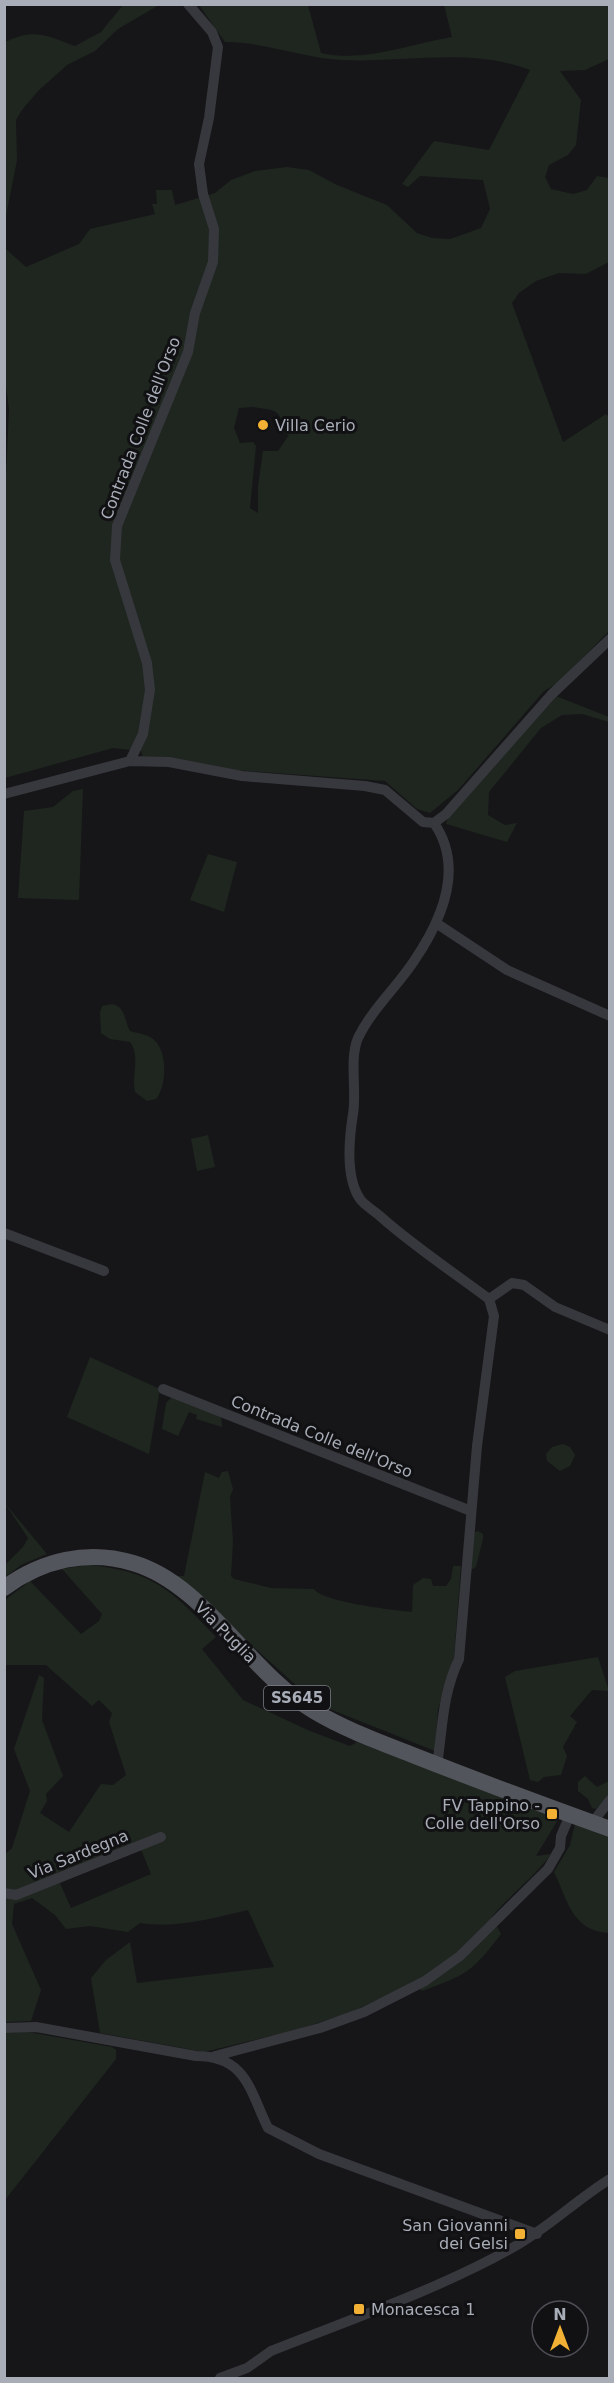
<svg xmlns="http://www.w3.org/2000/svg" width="614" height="2383" viewBox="0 0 614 2383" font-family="'DejaVu Sans',sans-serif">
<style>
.green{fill:#1e261f;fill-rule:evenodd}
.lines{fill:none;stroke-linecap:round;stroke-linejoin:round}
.minor{stroke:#37383d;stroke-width:10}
.primary{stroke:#53555c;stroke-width:16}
.poi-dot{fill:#f2b134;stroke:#111113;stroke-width:2}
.labels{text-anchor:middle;stroke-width:6;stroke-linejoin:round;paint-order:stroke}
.shield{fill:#111113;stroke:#7b7e86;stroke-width:1.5}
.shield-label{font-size:15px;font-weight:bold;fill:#a8adb8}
.poi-label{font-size:16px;fill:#a8adb8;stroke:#111113;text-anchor:start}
.street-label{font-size:16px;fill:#a8adb8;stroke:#111113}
</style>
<rect width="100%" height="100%" fill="#161618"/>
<!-- green -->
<path class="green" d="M123,5H159L118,29L95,51L67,65L38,91L22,110L16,120L17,160L5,221V42C34,28 46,35 75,46L101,32Z
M199,5H308L321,53C365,63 409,44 452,37L444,5H609V59L585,70L560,71L581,100L576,145L568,155L549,165L545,177L551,189L573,194L587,190L597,176L609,178V262L586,274L559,273L536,281L519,293L512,303L563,442L606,414L609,417V631L559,682L544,691L458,790L430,813L417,809L385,781L235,770L143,757L141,751L113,748L5,778L4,521L9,409L4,372V240L6,249L26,267L79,244L90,229L155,214L152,204H157L156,190H172L175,205L215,193L231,180L255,171L287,167L309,170L337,185L387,205L417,233L432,238L450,239L481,228L490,209L483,180L420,176L408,187L402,184L434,141L489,150L530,70C469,47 406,63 343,60C303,58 265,42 225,42ZM253,407C275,411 282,407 282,433L289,435L278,451H263L258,486V513L250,508L256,446L253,442L240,443L234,428L239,408Z
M556,696L609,717V722L582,714L562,715L541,728L489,792L488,815L505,825L517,823L507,842L446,824L448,817Z
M83,789L79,900L18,898L24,811L53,807L73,791Z
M208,854L237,862L224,912L190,900Z
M112,1004C126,1007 124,1020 130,1031C137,1033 147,1034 153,1039C168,1050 167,1086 156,1099L147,1101L135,1092C131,1073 141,1058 130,1042L110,1039L101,1033L100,1013L102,1006Z
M208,1135L215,1167L197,1171L191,1139Z
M90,1357L160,1389L149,1454L67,1417Z
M174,1395L221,1416L222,1427L196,1419L197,1415L189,1412L178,1436L162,1429L166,1403Z
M563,1444L570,1447L575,1455L570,1466L560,1471L547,1461L546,1454L552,1447Z
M228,1471L233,1489L230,1497L233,1542L231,1576L234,1579L271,1588L314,1589C322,1602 393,1610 412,1612L413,1585L423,1578L431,1579L433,1586H446L451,1579L453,1566H461L454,1657L438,1709L435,1751L317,1704L174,1576H184L205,1472L219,1478L222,1472Z
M4,1502L47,1554L21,1565L5,1577V1565L23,1547L28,1538Z
M478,1531L483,1534V1539L476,1567L471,1570L472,1533Z
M88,1565C154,1571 172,1591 216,1637L202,1649L243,1700L310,1731L350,1746L357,1742L559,1818L536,1856L551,1854C534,1878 510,1894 492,1917L501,1934C471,1973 468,1974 422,1991L414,1983L349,2013L299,2029L204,2052L100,2033L91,1978L106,1960L130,1942L137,1983L274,1967L248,1910C213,1918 176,1929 140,1923L128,1932L90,1926L66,1929L55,1915L32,1898L14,1904L12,1924L41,1990L31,2021L5,2022L4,1855L12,1848L30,1791L14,1749L39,1675L44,1678L42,1720L63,1776L46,1794L47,1801L40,1813L69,1832L101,1784L113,1785L126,1775L109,1722L112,1713L99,1700L92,1706L46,1665H5V1600L30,1581L81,1634L99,1621L102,1614L62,1569ZM140,1847L151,1874L71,1908L59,1881Z
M598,1657L609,1691L592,1690L570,1716L577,1722L563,1747L567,1756L561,1775L544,1777L538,1782L530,1780L505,1677L515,1671Z
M585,1776L597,1787L609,1781V1797L596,1809L592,1808L588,1799L578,1791V1782Z
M575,1824L609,1836V1933C572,1931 568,1901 554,1872L570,1845Z
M28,2032L112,2047L116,2050V2059L5,2200V2033Z"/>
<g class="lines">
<!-- minor -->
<path class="minor" d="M130,761L143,734L150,690L147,663L115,560L117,526L188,352L195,313L213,262L214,229L203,194L199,164L209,118L218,47L212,32L188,4
M4,794L130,761L169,762L242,776L365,786L385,790L423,822L434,823C465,868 442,920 414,961C397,987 372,1009 358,1038C349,1059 357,1091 353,1114C349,1139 345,1177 360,1199C365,1206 375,1211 381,1217C415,1247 453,1272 489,1299L494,1316L477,1446L459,1659C442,1695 443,1726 437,1765
M434,823L446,814L551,695L610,639
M436,923L507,970L610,1016
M4,1233L104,1271
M489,1299L512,1283L524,1285L555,1307L610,1330
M163,1389L471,1511
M592,1823L610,1800
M4,1893L16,1895L161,1837
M4,2028L36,2027L196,2056C247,2056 250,2092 268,2128L319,2154L537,2234
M215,2056L320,2028L364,2012L425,1981L460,1956L548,1869L560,1848L561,1836L570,1815
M220,2378L247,2368L271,2351C349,2320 439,2289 512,2248C547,2229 576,2200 610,2179"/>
<!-- primary -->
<path class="primary" d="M4,1588C42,1560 88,1549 133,1563C205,1584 249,1673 314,1711C344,1729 377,1741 410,1754C476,1780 543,1805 610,1829"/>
</g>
<!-- markers -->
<g class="poi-dot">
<circle cx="263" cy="425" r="6"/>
<rect x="546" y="1808" width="12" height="12" rx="3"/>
<rect x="514" y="2228" width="12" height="12" rx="3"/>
<rect x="353" y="2303" width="12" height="12" rx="3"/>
</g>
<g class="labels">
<!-- shield labels -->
<rect class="shield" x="264" y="1686" width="66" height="24" rx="4.5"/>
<g class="shield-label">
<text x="297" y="1703">SS645</text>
</g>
<!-- poi labels -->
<g class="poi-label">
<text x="275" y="431">Villa Cerio</text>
<text x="540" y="1811" text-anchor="end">FV Tappino -<tspan x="540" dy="18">Colle dell'Orso</tspan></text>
<text x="508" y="2231" text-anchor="end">San Giovanni<tspan x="508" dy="18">dei Gelsi</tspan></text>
<text x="371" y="2315">Monacesca 1</text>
</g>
<!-- street labels -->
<g class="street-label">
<text transform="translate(140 428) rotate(-69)" y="6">Contrada Colle dell'Orso</text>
<text transform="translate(322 1436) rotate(22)" y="6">Contrada Colle dell'Orso</text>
<text transform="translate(226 1632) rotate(45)" y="6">Via Puglia</text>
<text transform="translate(78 1854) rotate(-22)" y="6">Via Sardegna</text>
</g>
</g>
<!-- border -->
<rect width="614" height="2383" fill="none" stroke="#a8adb8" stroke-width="12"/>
<!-- north arrow -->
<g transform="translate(560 2329)"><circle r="28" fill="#111113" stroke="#4d4f55" stroke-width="1.5"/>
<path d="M0-4.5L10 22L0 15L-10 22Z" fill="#f2b134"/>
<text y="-9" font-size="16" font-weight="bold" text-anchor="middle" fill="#a8adb8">N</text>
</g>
</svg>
